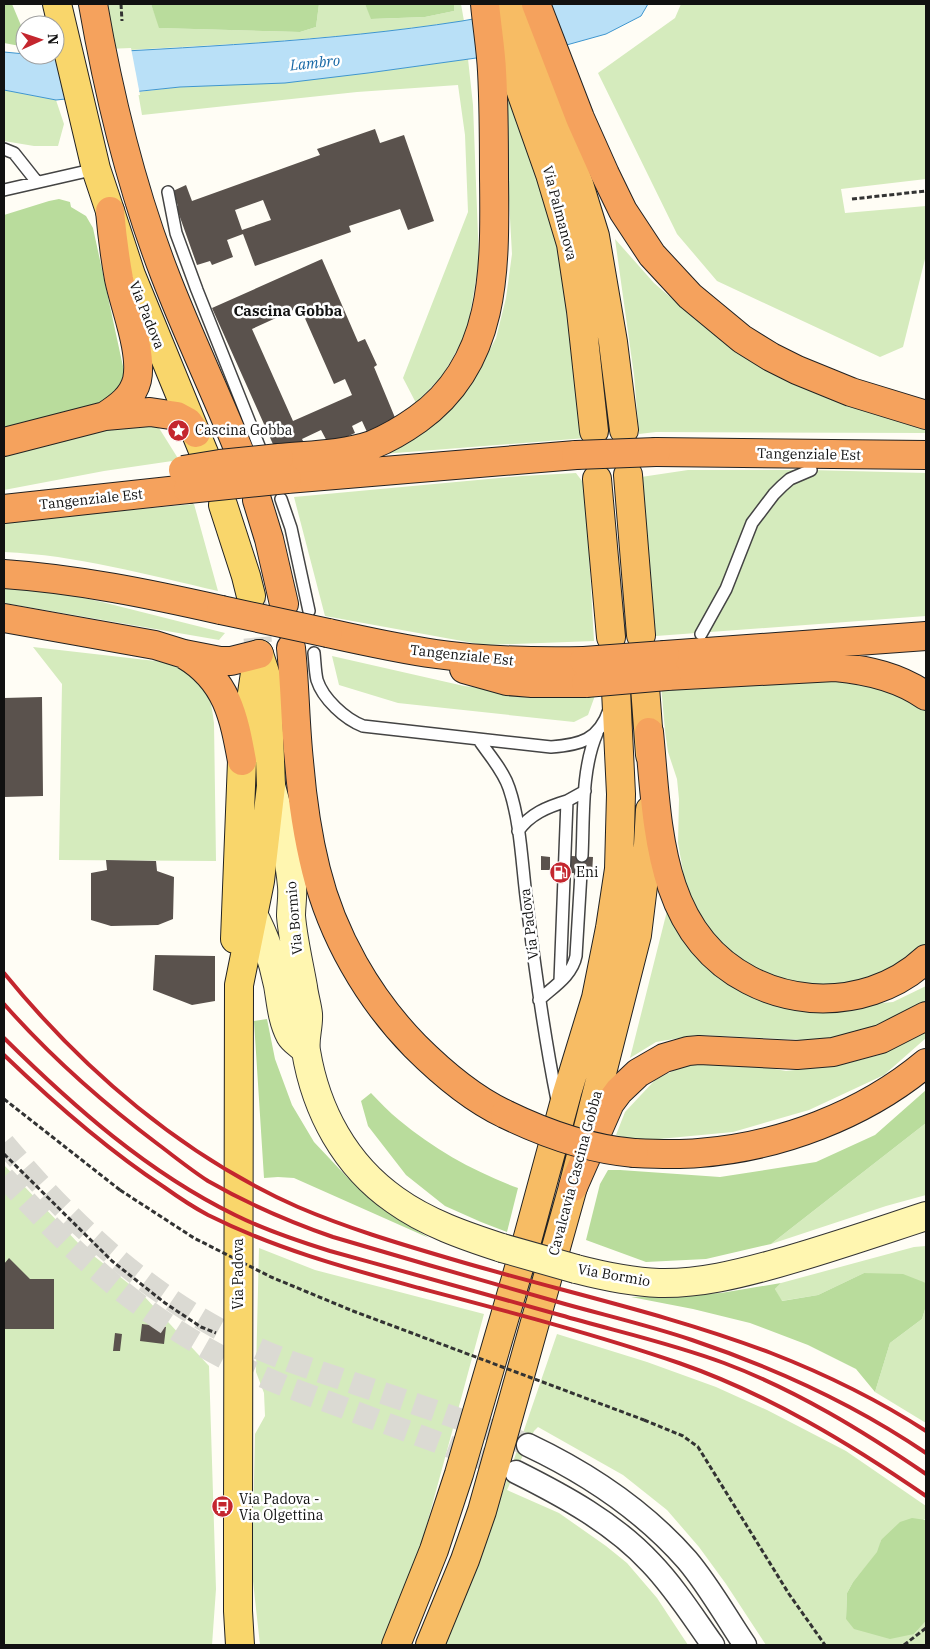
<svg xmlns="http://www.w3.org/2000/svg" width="930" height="1649" viewBox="0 0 930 1649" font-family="'IBM Plex Serif',serif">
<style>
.green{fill:#d5ebbd}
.forest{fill:#b9dc9c}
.water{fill:#b9e0f7;stroke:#3f96cf}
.pier{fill:#fffdf5}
.building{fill:#5a524d;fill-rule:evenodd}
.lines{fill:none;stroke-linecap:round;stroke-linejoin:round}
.minor-tunnel{stroke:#dbdad3;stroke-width:22;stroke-dasharray:22 11;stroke-linecap:butt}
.primary-tunnel{stroke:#dbdad3;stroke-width:28;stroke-dasharray:28 14;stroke-linecap:butt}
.service-casing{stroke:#444;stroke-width:14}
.minor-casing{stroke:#444;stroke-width:25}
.secondary-casing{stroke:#333;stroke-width:30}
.primary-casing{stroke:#222;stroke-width:30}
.trunk-casing{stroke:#222;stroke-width:30}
.motorway-casing{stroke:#222;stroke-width:30}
.path{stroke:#333;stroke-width:3;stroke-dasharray:5 2.5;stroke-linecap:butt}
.service{stroke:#fff;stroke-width:11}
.minor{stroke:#fff;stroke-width:22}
.secondary{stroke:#fff6b0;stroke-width:28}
.primary{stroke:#f9d66b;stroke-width:28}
.trunk{stroke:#f7bc64;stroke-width:28}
.motorway{stroke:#f5a25d;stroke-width:28}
.rail{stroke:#c4262e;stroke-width:4}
.secondary-bridge-casing{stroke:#333;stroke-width:30;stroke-linecap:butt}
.motorway-bridge-casing{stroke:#222;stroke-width:30;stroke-linecap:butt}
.path-bridge{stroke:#333;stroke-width:3;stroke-dasharray:5 2.5;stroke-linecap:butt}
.secondary-bridge{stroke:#fff6b0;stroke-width:28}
.motorway-bridge{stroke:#f5a25d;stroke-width:28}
.labels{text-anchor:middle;stroke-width:5;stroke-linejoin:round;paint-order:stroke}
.street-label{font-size:14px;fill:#111;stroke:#fff}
.poi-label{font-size:14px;fill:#111;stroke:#fff;text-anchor:start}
.water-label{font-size:15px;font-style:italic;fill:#1768a6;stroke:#fff}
.neighbourhood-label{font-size:15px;font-weight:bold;fill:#111;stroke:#fff}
</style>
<rect width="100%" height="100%" fill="#fffdf5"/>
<!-- green -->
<path class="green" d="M105,4H151L160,28L300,32L316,27L319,4H365L372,19L425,17L454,11V4H461L464,21L372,33L267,42L112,51Z
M681,4H926V179L841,189L845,213L926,206V255L903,347L880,357L717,281L677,234L598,73L675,18Z
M468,59L473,105L479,262L467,332L443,375L416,403L403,378L468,212L465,135L458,85L357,92L142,115L138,92L180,87L368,73Z
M4,90L56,100L64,124L58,146H34L4,141Z
M507,93L558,236L586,438L383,454L454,405L476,376L496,338L506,298L512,254L503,94Z
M615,239L654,283L706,328L807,383L926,427V433L656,432L639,434L634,375Z
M155,423L159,428L179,460L104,471L4,490V455L116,426Z
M688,470H811L926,473V616L656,636L641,477Z
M576,473L585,485L594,641L484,645L325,616L294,497L522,476Z
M194,504L218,591C148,575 76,555 4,552V522Z
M4,587L61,593L102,602L225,633L219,640L4,603Z
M33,647L173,663C179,666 186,669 191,672C208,684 212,704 214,723L216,861L59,860L62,684Z
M332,656L464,686L504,691L597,690L588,715L574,722L398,703L339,685Z
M860,679L926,708V949L910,962L843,988L777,981L733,955L710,931L700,918L686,888L678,843L679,799L677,779L668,752L665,731L661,685Z
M668,907L715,975L786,1003L820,1009L893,1002L926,986V1003L848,1042L698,1035L656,1042L630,1058Z
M926,1030V1038L884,1075L809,1110L733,1132L638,1141L616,1135L625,1112L655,1080L689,1063L736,1062L786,1071L840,1065L879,1055Z
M926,1123V1195L886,1206L771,1244Z
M4,1165L80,1245L143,1295L209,1366L216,1589L212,1645H4Z
M926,1246V1283L864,1273L818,1295L781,1301L775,1289L781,1283L914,1247Z
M259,1248L315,1270L484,1314L417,1561L394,1622L380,1645H260L252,1572L255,1434L265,1416L264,1393L256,1372Z
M926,1306V1423L875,1392L890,1343L922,1319Z
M557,1334L647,1362L716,1387L767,1410L846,1451L926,1506V1520L925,1519L881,1540L878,1552L853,1582L847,1593L846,1619L914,1634L926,1621V1645H766L726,1584L699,1547L667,1510L623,1475L538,1427L534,1431L507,1490L559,1513L606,1546L627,1563L657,1598L688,1645H444L489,1532Z"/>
<!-- forest -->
<path class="forest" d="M4,4H12L25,35V41L20,46L4,43Z
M151,4H319L316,27L300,32L159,28Z
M365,4H454V11L425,17L371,19Z
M59,199L70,202L71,207L86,216L93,228L124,371L122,381L113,399L4,428V215L49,201Z
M267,1019L275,1059L292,1105L314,1142L347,1177L381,1208L429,1238L294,1178L278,1177L264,1178L254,1021Z
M926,1090V1123L771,1244L706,1259L646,1262L586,1240L600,1184L608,1170H620L720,1177L816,1162L875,1135Z
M371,1093C380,1102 389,1112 399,1120C435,1150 475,1172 518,1188L507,1232L481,1222L445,1206L406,1175L368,1126L361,1101Z
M864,1273L903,1274L926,1283V1306L922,1319L890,1343L875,1392L856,1369L808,1345L750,1323L693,1309L631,1297L721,1293L781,1283L775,1289L782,1301L818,1295Z
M912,1518L926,1520V1621L914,1634L890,1639L854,1629L846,1619L847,1593L853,1582L877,1552L881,1540L900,1522Z"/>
<!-- water -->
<path class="water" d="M539,4H648L641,16L606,34L563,46L368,73L285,83L180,87L56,100L4,90V52L25,54V55H55C191,47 327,42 462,21C488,17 513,10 539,4Z"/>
<!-- pier -->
<path class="pier" d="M131,48L140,95L70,101L57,51Z"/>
<!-- building -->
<path class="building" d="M375,129L380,143L404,135L434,221L408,230L400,209L349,226L351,232L255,266L243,234L227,240L233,257L212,265L210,261L197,265L176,206H178L173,191L186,185L192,201L320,155L317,149ZM263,200L271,220L242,230L235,210Z
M322,259L358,342L365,339L377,365L374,367L396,420L367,432L362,421L352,426L355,433L329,445L321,430L302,439L306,447L276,451L212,308ZM300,307L334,384L345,379L352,395L293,421L252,329Z
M42,697L43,796L4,797V698Z
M541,856L550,857V870H541Z
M571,856L593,857L592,874L571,873Z
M106,860L156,861L157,871L174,877L173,919L158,925L111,926L91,920V873L107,870Z
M155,955L215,956V1001L192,1005L153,990Z
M9,1258L30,1279H54V1329H4V1264Z
M142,1324L166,1327L164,1344L140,1341Z
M115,1333L122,1334L120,1351H113Z"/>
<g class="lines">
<!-- minor-tunnel -->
<path class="minor-tunnel" d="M4,1143C77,1230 158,1305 264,1351C294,1364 325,1373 356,1384C404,1400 451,1416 499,1433L528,1445
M4,1177C34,1209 64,1242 98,1271C152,1319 217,1359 285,1386L510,1469"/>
<!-- primary-tunnel -->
<path class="primary-tunnel" d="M251,596L256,622L258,643"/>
<defs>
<path id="service" d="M4,149L14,153L37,182
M4,190L96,169
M168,192L176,233L197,290L261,451
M281,499L291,528L309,611
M701,634L726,589L752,523L774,494L782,486L790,479L811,470
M314,653C315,662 315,671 317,680C323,699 345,719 363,726L551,747C580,745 599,740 609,710
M479,740C489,755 503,770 509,788C521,823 522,868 527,904C535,970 544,1035 557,1100
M518,831C530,814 547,807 567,801
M582,856C584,817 581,770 597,733
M560,981L567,801L585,791
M539,1000C553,987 572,976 576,956L581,873"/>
<path id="minor" d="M528,1445C587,1473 644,1511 687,1560C709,1586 726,1617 745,1645
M516,1472C564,1496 614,1523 651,1563C675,1588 693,1617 713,1645"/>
<path id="secondary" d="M271,786C280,818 289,852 292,886C293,896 291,906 291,916C293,940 299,964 303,987C304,996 307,1005 308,1014C309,1026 304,1038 306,1051C316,1111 345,1165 395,1200C427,1223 465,1236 502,1248
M246,902C262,928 272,955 278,985C281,1002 282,1020 290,1035C294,1042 301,1044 306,1051
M576,1269C603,1276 631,1282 659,1283C699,1284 739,1274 778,1263C828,1249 877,1232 926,1216"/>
<path id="primary" d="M57,4L96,169L110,211L131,275L206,458
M223,505L246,576L251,596
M235,939L242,761L255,673
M240,1645L238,1611V1508L239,985L260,881L271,786L267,679L259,654"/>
<path id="trunk" d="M513,4L579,184L595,236L613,342L624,430
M491,7L550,174L571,244L581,311L594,431
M628,475L641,635
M597,479L611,637
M645,687L650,755
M396,1645L434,1550L459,1474L528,1237L567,1093L596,998L610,928L619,869L621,794L616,690
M430,1645L465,1560L482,1511L573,1187L637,935L648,845L650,810"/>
<path id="motorway" d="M93,4C109,96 131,187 165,275C188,335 216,393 240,453
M536,4L580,118L605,174L623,211L652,255L690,296L742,339L771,357L797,370L851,392L926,415
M105,416C119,407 133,397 137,380C143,352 125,308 119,279C115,257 112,234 110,211
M4,442L105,416L150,412L177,416L188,422L196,433
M656,452L926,455
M279,458C310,455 343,455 372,445C389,438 404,429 418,419C498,362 495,265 494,177C494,142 494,107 492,71C491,49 487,26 485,4
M287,479L576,455
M257,500L269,539L284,604
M4,509L188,489
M4,574C77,579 150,594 221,610
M4,618L155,645L184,654L220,661H231L259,654
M328,633C364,641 400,649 436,654C485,661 535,662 584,661
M291,648C295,686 295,724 299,761C302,798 307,834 316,870C332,935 368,998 415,1046C441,1072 471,1098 505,1114
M185,655C227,680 234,717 242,761
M665,655L926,636
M464,669L507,681L532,683H586
M667,676L835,667C868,670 899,677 926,696
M649,732C658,822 656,932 749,980C768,990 789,996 811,998C853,1001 895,988 926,959
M634,1153C656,1154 677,1155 699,1153C779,1147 864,1115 926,1063
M573,1187L610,1103L619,1091L638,1073L664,1058L688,1051L699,1050L797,1055L833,1052L881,1039L926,1016"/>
</defs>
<!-- service casing -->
<use href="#service" class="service-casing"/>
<!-- minor casing -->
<use href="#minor" class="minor-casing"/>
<!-- secondary casing -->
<use href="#secondary" class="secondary-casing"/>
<!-- primary casing -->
<use href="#primary" class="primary-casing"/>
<!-- trunk casing -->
<use href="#trunk" class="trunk-casing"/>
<!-- motorway casing -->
<use href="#motorway" class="motorway-casing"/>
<!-- path -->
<path class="path" d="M121,4L122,21
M852,199L926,191
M4,1099L120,1190
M4,1154L112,1261L165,1303L201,1327L216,1333
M644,1420L683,1436L698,1447L789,1594L825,1645
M904,1645L926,1628"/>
<!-- service -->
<use href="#service" class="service"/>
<!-- minor -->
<use href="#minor" class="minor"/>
<!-- secondary -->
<use href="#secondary" class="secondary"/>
<!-- primary -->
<use href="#primary" class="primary"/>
<!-- trunk -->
<use href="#trunk" class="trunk"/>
<!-- motorway -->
<use href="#motorway" class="motorway"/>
<!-- rail -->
<path class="rail" d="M4,973C83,1070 183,1156 298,1207C347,1228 397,1243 448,1258C555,1290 666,1313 771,1353C825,1374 878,1400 926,1431
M4,1004C50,1056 103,1103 159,1145C175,1157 191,1170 208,1181C248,1204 290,1222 333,1237C410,1260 488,1282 565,1304C608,1316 651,1326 692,1340C775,1368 854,1404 926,1453
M4,1038C73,1106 147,1172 235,1215C265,1230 298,1241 330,1251C407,1272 484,1294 560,1315C615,1331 671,1343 724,1363C796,1390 863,1431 926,1474
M4,1055C54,1103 106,1149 164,1187C178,1197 193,1207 208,1215C276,1249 346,1268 419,1288C506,1311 594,1334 679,1363C768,1394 849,1443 926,1496"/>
<defs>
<path id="secondary-bridge" d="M502,1248L576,1269"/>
<path id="motorway-bridge" d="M576,455L656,452
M183,470L220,464L279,458
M188,489L287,479
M221,610L328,633
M584,661L665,655
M586,683L667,676
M505,1114C546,1134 588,1149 634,1153"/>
</defs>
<!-- secondary-bridge casing -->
<use href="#secondary-bridge" class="secondary-bridge-casing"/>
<!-- motorway-bridge casing -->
<use href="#motorway-bridge" class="motorway-bridge-casing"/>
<!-- path-bridge -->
<path class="path-bridge" d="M120,1190L194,1238L271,1277L353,1311L644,1420"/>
<!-- secondary-bridge -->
<use href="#secondary-bridge" class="secondary-bridge"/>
<!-- motorway-bridge -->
<use href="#motorway-bridge" class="motorway-bridge"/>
</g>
<!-- icons -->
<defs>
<symbol id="sight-disc" viewBox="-11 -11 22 22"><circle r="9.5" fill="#c4262e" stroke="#fff"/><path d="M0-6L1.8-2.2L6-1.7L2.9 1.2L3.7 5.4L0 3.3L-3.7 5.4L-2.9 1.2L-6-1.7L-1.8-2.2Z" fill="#fff"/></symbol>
<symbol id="fuel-disc" viewBox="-11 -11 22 22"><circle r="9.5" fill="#c4262e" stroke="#fff"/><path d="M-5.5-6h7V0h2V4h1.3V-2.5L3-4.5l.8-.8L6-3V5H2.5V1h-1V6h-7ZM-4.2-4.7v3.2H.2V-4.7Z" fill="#fff"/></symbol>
<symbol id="bus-disc" viewBox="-11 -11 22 22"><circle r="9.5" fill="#c4262e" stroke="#fff"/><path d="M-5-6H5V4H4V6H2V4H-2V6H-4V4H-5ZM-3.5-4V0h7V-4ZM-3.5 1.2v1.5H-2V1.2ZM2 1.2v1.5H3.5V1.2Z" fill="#fff"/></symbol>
</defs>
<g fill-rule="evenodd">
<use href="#sight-disc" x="166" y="418" width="25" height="25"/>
<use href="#fuel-disc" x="548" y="860" width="25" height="25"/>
<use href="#bus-disc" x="210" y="1494" width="25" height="25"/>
</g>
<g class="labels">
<!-- street labels -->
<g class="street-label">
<text transform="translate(560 213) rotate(75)" y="5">Via Palmanova</text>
<text transform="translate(147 315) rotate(68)" y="5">Via Padova</text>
<text transform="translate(809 454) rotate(1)" y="5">Tangenziale Est</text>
<text transform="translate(91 499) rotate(-6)" y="5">Tangenziale Est</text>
<text transform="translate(462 655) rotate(6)" y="5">Tangenziale Est</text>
<text transform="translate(294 918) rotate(-95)" y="5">Via Bormio</text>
<text transform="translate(529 924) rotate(-97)" y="5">Via Padova</text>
<text transform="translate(575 1173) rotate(-75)" y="5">Cavalcavia Cascina Gobba</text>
<text transform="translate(238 1274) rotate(-90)" y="5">Via Padova</text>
<text transform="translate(614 1275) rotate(10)" y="5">Via Bormio</text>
</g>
<!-- poi labels -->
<g class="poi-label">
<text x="195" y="435">Cascina Gobba</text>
<text x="576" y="877">Eni</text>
<text x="239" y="1504">Via Padova -<tspan x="239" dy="16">Via Olgettina</tspan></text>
</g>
<!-- water labels -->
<g class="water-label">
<text transform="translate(315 63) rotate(-6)" y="5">Lambro</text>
</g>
<!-- neighbourhood labels -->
<g class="neighbourhood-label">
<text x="288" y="316">Cascina Gobba</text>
</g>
</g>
<!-- border -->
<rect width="930" height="1649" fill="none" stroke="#111111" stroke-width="10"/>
<!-- north arrow -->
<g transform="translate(40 40) rotate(87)"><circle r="24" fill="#ffffff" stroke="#a0a0a0"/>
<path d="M0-4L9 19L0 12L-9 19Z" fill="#c4262e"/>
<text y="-8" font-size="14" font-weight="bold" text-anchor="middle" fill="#111111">N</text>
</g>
</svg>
